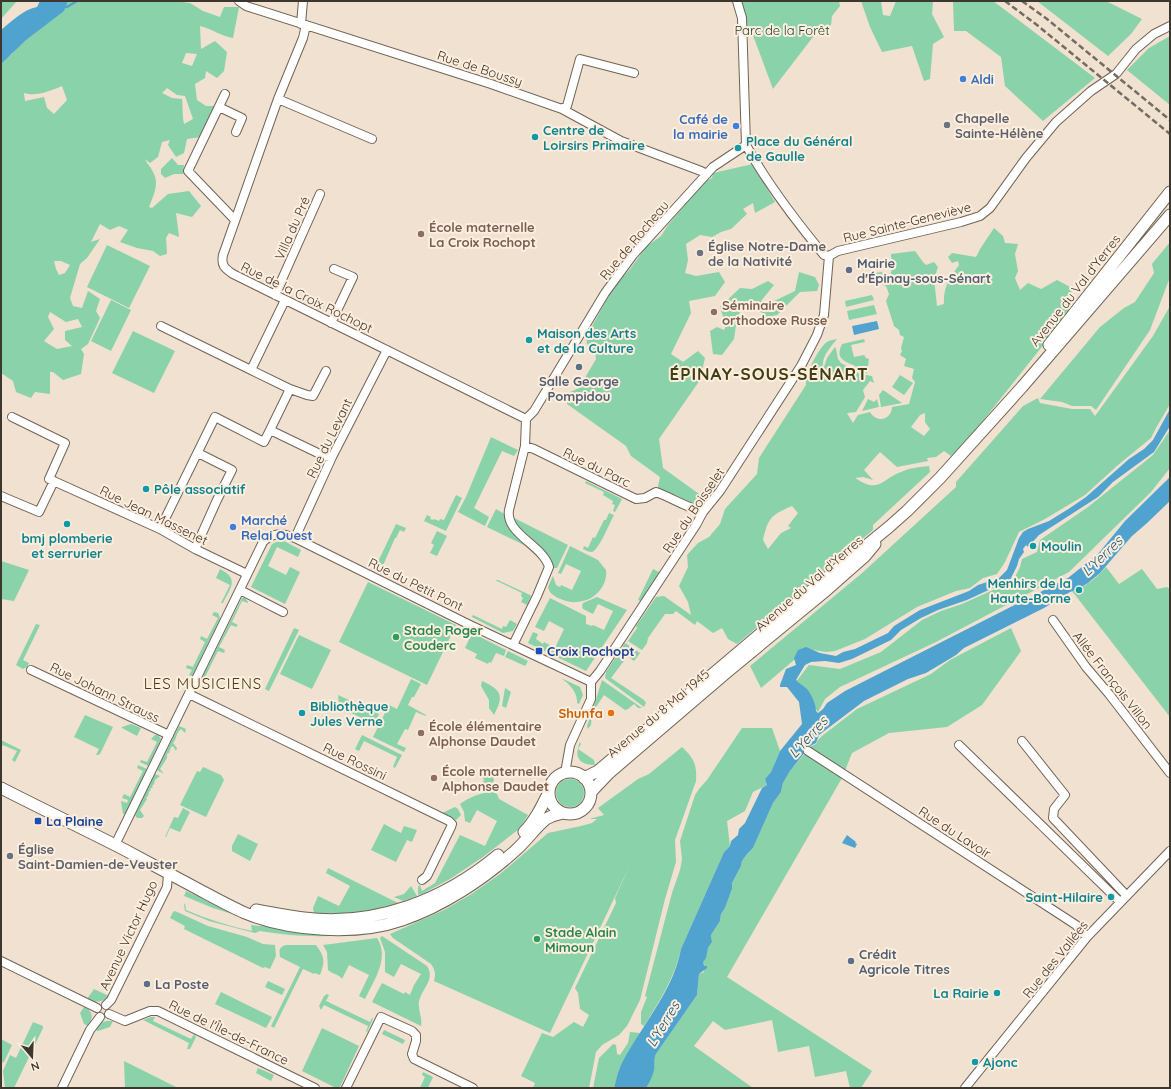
<svg xmlns="http://www.w3.org/2000/svg" width="1171" height="1089" viewBox="0 0 1171 1089" font-family="Quicksand,sans-serif">
<style>
.green{fill:#8ad2aa;fill-rule:evenodd}
.water{fill:#51a3cf}
.lines{fill:none;stroke-linecap:round;stroke-linejoin:round}
.stream{stroke:#51a3cf;stroke-width:2.5}
.minor-casing{stroke:#716455;stroke-width:10}
.secondary-casing{stroke:#716455;stroke-width:13}
.minor{stroke:#fff;stroke-width:8}
.secondary{stroke:#fff;stroke-width:11}
.rail{stroke:#746b61;stroke-width:2.5;stroke-dasharray:6 3;stroke-linecap:butt}
.shop-dot{fill:#3f7fe0;stroke:#feeedd;stroke-width:1.5}
.worship-dot{fill:#6b7280;stroke:#feeedd;stroke-width:1.5}
.culture-dot{fill:#0f9aa8;stroke:#feeedd;stroke-width:1.5}
.education-dot{fill:#8d6e63;stroke:#feeedd;stroke-width:1.5}
.service-dot{fill:#5c6f8a;stroke:#feeedd;stroke-width:1.5}
.leisure-dot{fill:#2e9e5b;stroke:#feeedd;stroke-width:1.5}
.transit-dot{fill:#1a4fb4;stroke:#feeedd;stroke-width:1.5}
.food-dot{fill:#e8710a;stroke:#feeedd;stroke-width:1.5}
.labels{text-anchor:middle;stroke-width:4;stroke-linejoin:round;paint-order:stroke}
.park-label{font-size:13px;fill:#1a3d2b;stroke:#feeedd}
.street-label{font-size:13px;fill:#3d3730;stroke:#feeedd}
.shop-label{font-size:13px;font-weight:bold;fill:#366cbe;stroke:#feeedd;text-anchor:start}
.worship-label{font-size:13px;font-weight:bold;fill:#5b616d;stroke:#feeedd;text-anchor:start}
.culture-label{font-size:13px;font-weight:bold;fill:#0d838f;stroke:#feeedd;text-anchor:start}
.education-label{font-size:13px;font-weight:bold;fill:#785e54;stroke:#feeedd;text-anchor:start}
.service-label{font-size:13px;font-weight:bold;fill:#4e5e75;stroke:#feeedd;text-anchor:start}
.leisure-label{font-size:13px;font-weight:bold;fill:#27864d;stroke:#feeedd;text-anchor:start}
.transit-label{font-size:13px;font-weight:bold;fill:#164399;stroke:#feeedd;text-anchor:start}
.food-label{font-size:13px;font-weight:bold;fill:#c56008;stroke:#feeedd;text-anchor:end}
.water-label{font-size:14px;font-style:italic;fill:#195876;stroke:#feeedd}
.quarter-label{font-size:15px;letter-spacing:1px;fill:#403e15;stroke:#feeedd}
.district-label{font-size:17px;font-weight:bold;letter-spacing:1px;fill:#403e15;stroke:#feeedd}
</style>
<rect width="100%" height="100%" fill="#f0e1d0"/>
<!-- green -->
<path class="green" d="M1,1H17L1,19Z
M58,1H175L190,3L203,11L220,17L224,7H239L233,38C221,36 212,29 200,26L201,49L215,41L227,52L224,71L217,78L206,71L205,78L195,84L197,100L206,106H217L209,136L187,139L184,153L176,157L168,145L170,140L162,142L158,157L150,163L145,159C147,164 151,167 153,172C160,184 153,196 149,207L152,208L168,194L189,191L201,206L192,217L176,213L179,237L169,233L166,238L167,254L160,256L153,251L137,248L120,242L128,230L119,226L110,230L100,224L91,242L100,239L87,258L80,264L70,298L73,306L82,308L88,291L100,299L96,311L100,318L88,344L81,349L84,354L81,374L63,380L53,372H50V394L35,392L31,398L16,392L13,381L1,373V61L12,54L32,27ZM186,53L197,54L192,66L182,63ZM62,86L67,100L54,114L47,108L44,97L25,101L24,93C36,97 50,91 62,86ZM167,88L177,95L185,96L193,119L184,124C182,115 183,107 182,99L172,98L162,93ZM54,261H61L70,265L65,273L59,275L56,269ZM50,312L66,322L78,319L82,327L65,331V340L72,346L57,349L44,341L54,329L48,317Z
M741,1H839L840,6L832,16L831,25L819,29L773,89L751,30L744,25Z
M861,1H881L883,15L890,16L896,1H933L932,14L944,37L933,44L930,79L924,81L912,46L882,52L870,27Z
M953,1H993L1095,78L1043,121L1005,86L1001,57L966,31H954Z
M1037,1H1106L1142,19L1131,34L1108,56Z
M1170,36V105L1127,70L1149,48Z
M172,158L178,165H184L183,174H174L165,178L161,174V169Z
M753,164L775,202L755,213L753,203L743,209L747,214L731,229L721,232L712,237L700,235L686,244L688,260L685,273L696,276L719,272L725,282L715,296L689,301L691,313L671,354L683,362L698,351L705,358L700,380L659,439L663,468L706,499L697,506L657,491L660,477L631,456L626,446L567,404L568,393L579,388L596,359L595,351L587,344L586,337L613,288L630,269L647,246L661,236L668,225L685,205L701,183L712,178L713,173Z
M994,228L1003,236L1005,243L1018,244L1015,254L1018,271L1015,278L1020,290L1028,283L1041,289L1057,280L1072,288L1070,302L1072,309L974,432L951,456L944,451L936,457L927,458L928,461L897,467L880,452L864,470L873,480L863,477L855,478C880,494 880,480 901,472C909,468 920,467 929,466L930,472L873,525V530L737,644L728,639L722,628L713,633L697,621L695,625L676,611L673,614H665L648,638L647,643L642,650L628,641L637,628L636,626L656,597L664,596L691,615L688,602L679,586L688,567L687,555L698,543L709,537L720,524L725,509L757,474L759,458L806,385C804,376 819,347 827,342C830,340 833,340 837,339C829,349 821,357 823,370L827,358L835,347L836,349L838,359L841,363L860,374L872,376L874,383L870,381L863,390L865,397L856,412L847,413L853,423L858,415L870,412C876,423 891,421 892,407L909,404L915,382L912,378L914,369L904,366L906,359L900,355L902,351L901,348L904,337L900,335L899,330L894,326L886,301L889,294L886,286L879,283L875,280V273L882,272L886,279L890,278L892,268L891,254L915,251L923,262L926,265L934,262L938,267L934,279L937,306L944,304C943,287 950,278 959,265L958,261L952,263L948,257L952,253L976,257L980,249ZM925,413V422L930,429L924,436L911,427L920,415ZM792,506L798,513L788,526L791,528L781,533L768,549L763,540C768,518 771,515 792,506Z
M1170,242V277L1150,330L1096,410L1091,406H1072L1062,402L1040,399L1100,327L1124,308L1135,302L1154,273L1152,264Z
M107,245L150,266L129,308L87,287Z
M799,272L815,277L819,285L817,291L800,292L777,315L767,317L747,301L742,304L736,325L734,339L722,355L713,354L710,331L717,327L724,330L726,326L720,307L740,288L752,289L768,281L774,285L761,301L768,304L795,291Z
M872,295L874,300L846,307L845,301Z
M111,300L131,310L111,351L91,341Z
M874,305L877,314L849,320L847,311Z
M1170,306V404L1156,428L1151,438L1118,465L1085,495L1045,519L1019,532L1005,562L997,574L983,578L970,588L956,591L917,607L865,639L835,651L826,652L807,649L761,688L750,666L861,574L956,487V482L1023,406L1038,398L1040,403L1072,409H1090L1095,416L1153,336Z
M133,331L175,351L154,393L112,373Z
M864,339L865,342L851,345L854,357L864,355L866,358L869,359L867,373C861,371 858,368 853,365C841,360 836,357 842,344Z
M900,375L913,383L904,395L892,387Z
M883,390L902,403L881,407L879,395Z
M868,399L874,402L877,399L879,407L862,411Z
M1170,430V468L1151,492L1069,572L936,642L840,687L825,699L818,712L795,683L809,665L840,669L881,652L922,620L941,611L962,604L1013,581L1020,567L1022,559L1037,552L1040,540L1088,507L1153,455Z
M491,437L518,450L514,456L502,451L474,508L489,517L485,526L458,512L466,497Z
M586,481L622,499L615,512L613,511L615,505L612,504L613,501L603,495L604,492L585,483Z
M456,495L462,498L446,531L424,521L427,515L431,517L430,519L433,520L434,519L439,521L440,519L444,520Z
M496,509L506,515L527,544L526,546L487,527Z
M609,513L614,515C610,522 599,550 592,552C588,552 586,550 583,549L584,546L588,548L593,537L595,538L604,520H606Z
M512,517L568,545L557,568H552L551,562L546,556L547,554L516,524Z
M396,524L406,528L404,532L400,530L396,538H395L381,570L384,571L383,573L375,570V568Z
M437,531L447,536L437,556L430,553L434,545L431,543Z
M279,541H284L301,550L298,557L277,547L268,566L286,575L290,567L300,572L285,604L251,587L272,544Z
M570,546L598,560L606,570C608,587 593,602 576,602C569,603 564,600 558,598C553,595 549,593 548,587L553,576L556,585L560,587L561,585L572,590L581,571L566,564L561,574L558,573Z
M1,561L29,570L14,601L1,599Z
M1106,567L1119,584L1142,569L1157,589L1167,587L1170,589V717L1072,591C1085,588 1097,577 1106,567Z
M220,569C240,579 230,588 223,603H221L230,585L216,578Z
M653,569L661,573L642,602L638,600Z
M495,580H498L530,595L531,596L527,605L521,602L523,598L521,596L522,593Z
M368,582L456,625L427,685L339,642Z
M597,597L627,610L586,671L528,643L533,632L538,634L536,639L543,644L544,642L555,648L564,629L549,621L544,631L535,627L550,598L586,616V624L592,626L593,625L604,630L613,611L598,604L593,614L583,609L582,606L583,603Z
M242,598H245L248,602V603L242,601L232,622L238,625L236,627L231,625L219,647L225,650L224,653L218,651L203,681L201,680Z
M214,612L218,613L220,618L192,676L189,675L192,670L186,668L187,665L193,667L205,642L200,639L201,636L207,639L218,618L212,615Z
M473,615L502,629L503,626L506,627L510,620L517,624L513,631L503,633L472,617Z
M36,624L40,625L23,660L29,663L27,667L23,669L16,665Z
M294,628L299,630L269,691L265,689Z
M1011,628L1021,651L982,705L947,727L889,733L852,753L842,778L727,977L872,1071L861,1088H850L846,1071L815,1077L809,1046L778,1052L772,1020L725,1030L713,1021L694,1046L753,1088H646L654,1069V1059L656,1054L697,995L699,974L704,972L703,962L708,948L712,942L711,935L720,921L721,914L725,908L732,889V883L741,866L742,861L747,854L753,848L773,803L781,792L783,783L790,771L811,746L816,744L818,740L822,736L857,709L931,674L950,660Z
M472,633L506,650L504,656L496,653L491,663L489,662L488,664L475,658L477,654L465,648Z
M299,635L331,650L312,689L280,674Z
M625,643L640,653L634,661L629,657L626,658L611,678L644,700L646,703L644,707L605,678L606,672Z
M508,651L528,661L525,666L505,657Z
M561,678L580,687L583,695L579,704L577,703C578,692 569,684 561,678Z
M411,679L421,684L414,697H412L408,705L426,715V716L416,712L408,730L405,729L397,744L406,748L404,752L373,737L389,705L397,709Z
M602,680L642,708H638L634,704L628,709L625,710L604,695L592,713L591,725L588,729L587,726L593,709Z
M482,681C502,690 504,696 494,715L489,708V700L481,686Z
M505,688L511,692L506,708L502,706Z
M338,695L379,714L374,724L341,708L339,704Z
M85,715L113,727L100,754L98,755H96L99,749L74,737Z
M131,724L141,728L137,736L122,728V727Z
M179,726L186,729L185,733L181,729C176,733 177,738 173,743L177,748L176,751L173,746L170,748L171,749L169,751L170,752L167,754V758L160,769L164,774L157,770Z
M742,728H772L780,751L771,772L765,779L767,785L753,792L745,811L727,821L730,846L724,852L681,949C675,977 659,1002 644,1026L641,1024V1012L647,997L645,996L672,893L680,870L682,859L680,841L695,795L699,789L707,780Z
M155,735H158L161,739L148,766L140,762L141,760L147,762L157,742L151,739Z
M362,735L402,755L395,768L393,767L397,757L364,741L359,751L355,749Z
M1,740L21,750L15,762L12,760L17,751L3,745L1,748Z
M580,742L581,744L578,749L594,760L595,765C578,765 574,756 580,742Z
M682,747C694,758 697,765 696,781L675,840L676,862L665,899L640,1000L627,1026L619,1035L602,1045L596,1052L589,1088H533L535,1083L521,1076L542,1033L553,1037L574,1022L583,1027L589,1015L580,1009L578,993L575,988L616,903L615,898L630,865L550,1033L434,981C436,974 435,970 431,964L393,938L390,934L444,910L470,895L500,874L548,833L581,826L592,823L597,819H589L604,815L598,808L638,779L649,774Z
M138,765L147,769L125,814H123L121,801L127,803L128,800L122,798L124,794L130,797L143,771L137,768Z
M203,767L221,775L224,780L206,817L180,805L197,771L200,772Z
M485,772H489L493,774L494,781L491,784L486,785L482,782L484,781L483,777L481,776Z
M155,774L160,776L155,780L154,784L152,786L153,787L150,789L151,790L149,792L148,796L146,798L147,799L140,810L144,816L142,818H137L135,815Z
M556 793a14 14 0 1 1 28 0a14 14 0 1 1-28 0Z
M492,792L497,794L499,799L528,815L519,829L483,857L450,879L424,893L419,895L418,894V887L420,885L422,891L435,883L460,835L485,846L497,821L477,810L470,823L465,821L464,812L460,804C470,797 479,793 492,792Z
M455,807L458,809L461,815L456,820L442,813Z
M183,808L190,812L180,832L170,828L166,837H165L174,817L178,818Z
M384,824L401,833L404,826L417,830L412,842L407,840L396,862L371,850Z
M238,834L258,844L250,861L232,851V846Z
M328,868L398,903L372,910L345,913L314,914L313,908L318,896L339,906L350,886L326,873Z
M411,886L417,896L403,901L394,897L404,894Z
M186,891L242,917L213,908L184,896Z
M185,903L186,910C207,919 229,926 252,931L251,925L260,926L269,924L365,933C327,938 298,937 260,931L255,933L209,921L185,911L184,905Z
M175,911L208,926L247,937L263,944L275,945L276,956L270,969L265,967L263,968L184,929L185,926L170,918L173,912Z
M382,936L427,966C435,978 424,987 420,998C416,1007 423,1017 421,1026L372,1002L382,983L404,994L405,992L410,995L414,985L421,974L401,964L394,977L385,972V952L380,938Z
M377,938C390,958 374,980 365,999L359,996L369,975L349,965L342,979C339,974 332,974 328,970L327,952L323,945Z
M286,945H316C325,957 325,961 320,975L315,973L314,974L303,969L274,1028L271,1026L300,967L280,957C279,950 279,947 286,945Z
M268,981L285,989L282,995L265,987Z
M94,989L109,996C102,1003 96,1003 87,999Z
M221,992L272,1017L266,1028L215,1004Z
M327,994L329,995L326,1001L370,1022L372,1018L373,1019L367,1032H366L368,1026L324,1005L321,1010L319,1006L324,996Z
M84,1007C94,1012 93,1017 88,1026L84,1024L80,1013Z
M151,1017H155L153,1021L191,1039L194,1034L196,1037L190,1049H187L189,1043L143,1020Z
M107,1021H113L110,1027L98,1031L94,1029L99,1023Z
M33,1022L43,1026V1028L14,1088H5L3,1071L10,1055L16,1058Z
M322,1028L359,1046L340,1087H334L302,1071Z
M384,1030L405,1040L403,1044L382,1034Z
M630,1032L640,1033L619,1069L614,1088H593L599,1058L613,1044L616,1045L617,1054L620,1055L628,1043Z
M1,1039L12,1045L4,1062L1,1063V1051L2,1048L1,1047Z
M124,1061L178,1088H125Z
M258,1068L274,1075L271,1081L256,1073Z
M423,1072L433,1077L428,1088H420L425,1077L422,1075Z"/>
<!-- water -->
<path class="water" d="M40,1H68L64,11L26,40L1,64V30C11,22 24,9 37,7Z
M877,321L879,329L854,335L852,326Z
M1170,409V426L1154,452L1113,482L1098,497L1039,535L1028,547L1026,545L1023,549L1024,552L1019,559L1017,566L1010,580L967,600L938,610L921,618L901,630L891,640L852,659L839,663L825,661L811,662L805,665L796,680C799,684 803,685 807,689C811,694 816,704 816,711L818,713L823,709L827,703L845,691L1068,578L1098,554L1125,521L1170,477V501L1146,524L1132,536L1100,573L1088,583L1078,589L1070,592L1044,608L964,648L956,655L926,673L908,679L864,701L819,735L816,743L810,746L790,771L783,783L781,792L773,803L753,848L747,854L742,861L741,866L732,883V889L725,908L721,914L720,921L711,935L712,942L708,948L706,958L703,962L704,966H707V968L699,974L697,995L656,1054C653,1060 655,1064 654,1070C653,1076 649,1083 646,1088H614C616,1081 617,1074 620,1067C639,1028 673,993 681,949L724,852L730,846L731,841L738,835L739,829L745,823L762,788L767,785L765,779L771,772L780,751L802,724L799,702L787,687H780V685L786,669L796,665L794,658L798,650L806,647L820,653L836,656L843,652L855,649L888,633L894,626L920,610L969,591L978,585L999,578L1007,570L1019,538L1023,532L1028,529L1049,521L1070,508L1086,497L1129,459L1144,449L1153,440Z
M847,835L856,842L855,843L857,844L855,848L842,843Z"/>
<g class="lines">
<!-- stream -->
<path class="stream" d="M63,6L67,7L77,1"/>
<defs>
<path id="minor" d="M239,1L246,6L491,84L562,109L621,141L701,171L707,174
M301,24L303,1
M306,25L303,38L278,99L223,255C221,265 224,268 233,274L526,419
M225,94L188,171L235,220
M278,99L372,139
M219,107L242,118L236,132
M562,109L567,106L580,59L634,73
M746,145C768,185 795,220 824,255L829,256L838,251L961,222L980,216L990,208L1026,158L1056,122L1091,91L1116,74L1136,49L1154,34L1170,26
M275,295L320,194
M285,300L251,370L290,389L270,430L324,456L332,457
M331,323L353,277L334,269
M161,326L251,370
M290,389L307,395L313,396L326,371
M12,417L65,443L49,479L160,529L195,549L247,574
M526,419L534,411L605,293L633,255L713,167L746,145L742,18L737,1
M525,446L534,449L636,499L645,498L656,492C672,498 686,507 703,512
M1,496L39,512L54,481
M160,529L215,417L264,442L270,430
M295,538L332,457L387,350
M195,549L217,500L232,470L198,453
M240,590L283,612
M1053,620L1086,667L1109,694L1170,773
M513,645L537,596L549,567C543,545 505,534 509,510L525,446L526,419
M31,670L169,735
M189,694L449,821L452,824L451,827L427,876L422,880
M1022,741L1065,795L1054,809L1053,818L1126,895
M959,745L1120,902
M808,751L1053,910L1076,925L1087,937
M565,773L570,745L591,699V682L600,671L696,525L703,512L720,491L801,366L817,335L824,315L829,256
M115,845L263,542C273,532 282,533 295,538L468,624L591,682
M1,961L97,1008
M106,1005L111,1000L114,994L167,887L168,874
M109,1014L125,1021L150,1011H158L315,1088
M62,1088L90,1030L100,1017
M346,1088L381,1017L412,1031L416,1035V1041L412,1054L414,1059L473,1088
M965,1088L1087,937L1170,851"/>
<path id="secondary" d="M1049,345L1170,192
M549 793a21 21 0 1 1 42 0a21 21 0 1 1-42 0Z
M584,778L598,771L818,585L889,527L907,511L940,478L1022,387L1170,215
M1,788C42,809 84,829 125,850C149,863 174,876 198,889C213,897 229,906 245,913C289,931 356,936 402,920C443,906 484,879 516,850C527,840 535,828 546,819L552,816L563,813
M591,792L609,773L727,672L823,593L865,556L875,544
M524,832C535,821 542,806 549,792
M256,910C272,913 288,916 304,918C375,927 444,900 498,855"/>
</defs>
<!-- minor casing -->
<use href="#minor" class="minor-casing"/>
<!-- secondary casing -->
<use href="#secondary" class="secondary-casing"/>
<!-- minor -->
<use href="#minor" class="minor"/>
<!-- secondary -->
<use href="#secondary" class="secondary"/>
<!-- rail -->
<path class="rail" d="M1005,1L1037,25L1170,134
M1022,1L1047,19L1170,120"/>
</g>
<!-- markers -->
<g class="shop-dot">
<circle cx="963" cy="79" r="4"/>
<circle cx="736" cy="126" r="4"/>
<circle cx="233" cy="527" r="4"/>
</g>
<g class="worship-dot">
<circle cx="947" cy="125" r="4"/>
<circle cx="700" cy="253" r="4"/>
<circle cx="10" cy="856" r="4"/>
</g>
<g class="culture-dot">
<circle cx="535" cy="137" r="4"/>
<circle cx="738" cy="148" r="4"/>
<circle cx="529" cy="340" r="4"/>
<circle cx="146" cy="489" r="4"/>
<circle cx="67" cy="524" r="4"/>
<circle cx="1033" cy="546" r="4"/>
<circle cx="1079" cy="590" r="4"/>
<circle cx="302" cy="713" r="4"/>
<circle cx="1111" cy="897" r="4"/>
<circle cx="997" cy="993" r="4"/>
<circle cx="975" cy="1062" r="4"/>
</g>
<g class="education-dot">
<circle cx="421" cy="234" r="4"/>
<circle cx="714" cy="312" r="4"/>
<circle cx="421" cy="733" r="4"/>
<circle cx="434" cy="778" r="4"/>
</g>
<g class="service-dot">
<circle cx="849" cy="270" r="4"/>
<circle cx="579" cy="367" r="4"/>
<circle cx="851" cy="961" r="4"/>
<circle cx="147" cy="984" r="4"/>
</g>
<g class="leisure-dot">
<circle cx="396" cy="637" r="4"/>
<circle cx="537" cy="939" r="4"/>
</g>
<g class="transit-dot">
<rect x="535" y="647" width="8" height="8" rx="2"/>
<rect x="34" y="817" width="8" height="8" rx="2"/>
</g>
<circle class="food-dot" cx="611" cy="713" r="4"/>
<g class="labels">
<!-- park labels -->
<g class="park-label">
<text x="782" y="35">Parc de la Forêt</text>
</g>
<!-- street labels -->
<g class="street-label">
<text transform="translate(480 68) rotate(18)" y="5">Rue de Boussy</text>
<text transform="translate(907 222) rotate(-14)" y="5">Rue Sainte-Geneviève</text>
<text transform="translate(292 228) rotate(-66)" y="5">Villa du Pré</text>
<text transform="translate(634 240) rotate(-50)" y="5">Rue de Rocheau</text>
<text transform="translate(1075 290) rotate(-52)" y="5">Avenue du Val d'Yerres</text>
<text transform="translate(307 297) rotate(26)" y="5">Rue de la Croix Rochopt</text>
<text transform="translate(329 438) rotate(-64)" y="5">Rue du Levant</text>
<text transform="translate(597 467) rotate(26)" y="5">Rue du Parc</text>
<text transform="translate(693 510) rotate(-56)" y="5">Rue du Boisselet</text>
<text transform="translate(154 515) rotate(26)" y="5">Rue Jean Massenet</text>
<text transform="translate(809 583) rotate(-41)" y="5">Avenue du Val d'Yerres</text>
<text transform="translate(416 584) rotate(26)" y="5">Rue du Petit Pont</text>
<text transform="translate(1113 680) rotate(52)" y="5">Allée François Villon</text>
<text transform="translate(105 692) rotate(26)" y="5">Rue Johann Strauss</text>
<text transform="translate(658 713) rotate(-40)" y="5">Avenue du 8 Mai 1945</text>
<text transform="translate(355 761) rotate(26)" y="5">Rue Rossini</text>
<text transform="translate(955 832) rotate(33)" y="5">Rue du Lavoir</text>
<text transform="translate(128 935) rotate(-65)" y="5">Avenue Victor Hugo</text>
<text transform="translate(1055 959) rotate(-51)" y="5">Rue des Vallées</text>
<text transform="translate(229 1032) rotate(26)" y="5">Rue de l'Île-de-France</text>
</g>
<!-- shop labels -->
<g class="shop-label">
<text x="971" y="84">Aldi</text>
<text x="728" y="124" text-anchor="end">Café de<tspan x="728" dy="15">la mairie</tspan></text>
<text x="241" y="525">Marché<tspan x="241" dy="15">Relai Ouest</tspan></text>
</g>
<!-- worship labels -->
<g class="worship-label">
<text x="955" y="123">Chapelle<tspan x="955" dy="15">Sainte-Hélène</tspan></text>
<text x="708" y="251">Église Notre-Dame<tspan x="708" dy="15">de la Nativité</tspan></text>
<text x="18" y="854">Église<tspan x="18" dy="15">Saint-Damien-de-Veuster</tspan></text>
</g>
<!-- culture labels -->
<g class="culture-label">
<text x="543" y="135">Centre de<tspan x="543" dy="15">Loirsirs Primaire</tspan></text>
<text x="746" y="146">Place du Général<tspan x="746" dy="15">de Gaulle</tspan></text>
<text x="537" y="338">Maison des Arts<tspan x="537" dy="15">et de la Culture</tspan></text>
<text x="154" y="494">Pôle associatif</text>
<text x="67" y="543" text-anchor="middle">bmj plomberie<tspan x="67" dy="15">et serrurier</tspan></text>
<text x="1041" y="551">Moulin</text>
<text x="1071" y="588" text-anchor="end">Menhirs de la<tspan x="1071" dy="15">Haute-Borne</tspan></text>
<text x="310" y="711">Bibliothèque<tspan x="310" dy="15">Jules Verne</tspan></text>
<text x="1103" y="902" text-anchor="end">Saint-Hilaire</text>
<text x="989" y="998" text-anchor="end">La Rairie</text>
<text x="983" y="1067">Ajonc</text>
</g>
<!-- education labels -->
<g class="education-label">
<text x="429" y="232">École maternelle<tspan x="429" dy="15">La Croix Rochopt</tspan></text>
<text x="722" y="310">Séminaire<tspan x="722" dy="15">orthodoxe Russe</tspan></text>
<text x="429" y="731">École élémentaire<tspan x="429" dy="15">Alphonse Daudet</tspan></text>
<text x="442" y="776">École maternelle<tspan x="442" dy="15">Alphonse Daudet</tspan></text>
</g>
<!-- service labels -->
<g class="service-label">
<text x="857" y="268">Mairie<tspan x="857" dy="15">d'Épinay-sous-Sénart</tspan></text>
<text x="579" y="386" text-anchor="middle">Salle George<tspan x="579" dy="15">Pompidou</tspan></text>
<text x="859" y="959">Crédit<tspan x="859" dy="15">Agricole Titres</tspan></text>
<text x="155" y="989">La Poste</text>
</g>
<!-- leisure labels -->
<g class="leisure-label">
<text x="404" y="635">Stade Roger<tspan x="404" dy="15">Couderc</tspan></text>
<text x="545" y="937">Stade Alain<tspan x="545" dy="15">Mimoun</tspan></text>
</g>
<!-- transit labels -->
<g class="transit-label">
<text x="547" y="656">Croix Rochopt</text>
<text x="46" y="826">La Plaine</text>
</g>
<!-- food labels -->
<g class="food-label">
<text x="603" y="718">Shunfa</text>
</g>
<!-- water labels -->
<g class="water-label">
<text transform="translate(1102 556) rotate(-44)" y="5">L'Yerres</text>
<text transform="translate(808 737) rotate(-48)" y="5">L'Yerres</text>
<text transform="translate(663 1024) rotate(-59)" y="5">L'Yerres</text>
</g>
<!-- quarter labels -->
<g class="quarter-label">
<text x="203" y="689">LES MUSICIENS</text>
</g>
<!-- district labels -->
<g class="district-label">
<text x="769" y="380">ÉPINAY-SOUS-SÉNART</text>
</g>
</g>
<!-- border -->
<rect width="1171" height="1089" fill="none" stroke="#3d3730" stroke-width="4"/>
<!-- north arrow -->
<g transform="translate(32 1057) rotate(161)" stroke="#feeedd" stroke-width="3" paint-order="stroke">
<path d="M0-3L7 15L0 10L-7 15Z" fill="#3d3730"/>
<text y="-6" font-size="11" font-weight="bold" text-anchor="middle" fill="#3d3730">N</text>
</g>
</svg>
